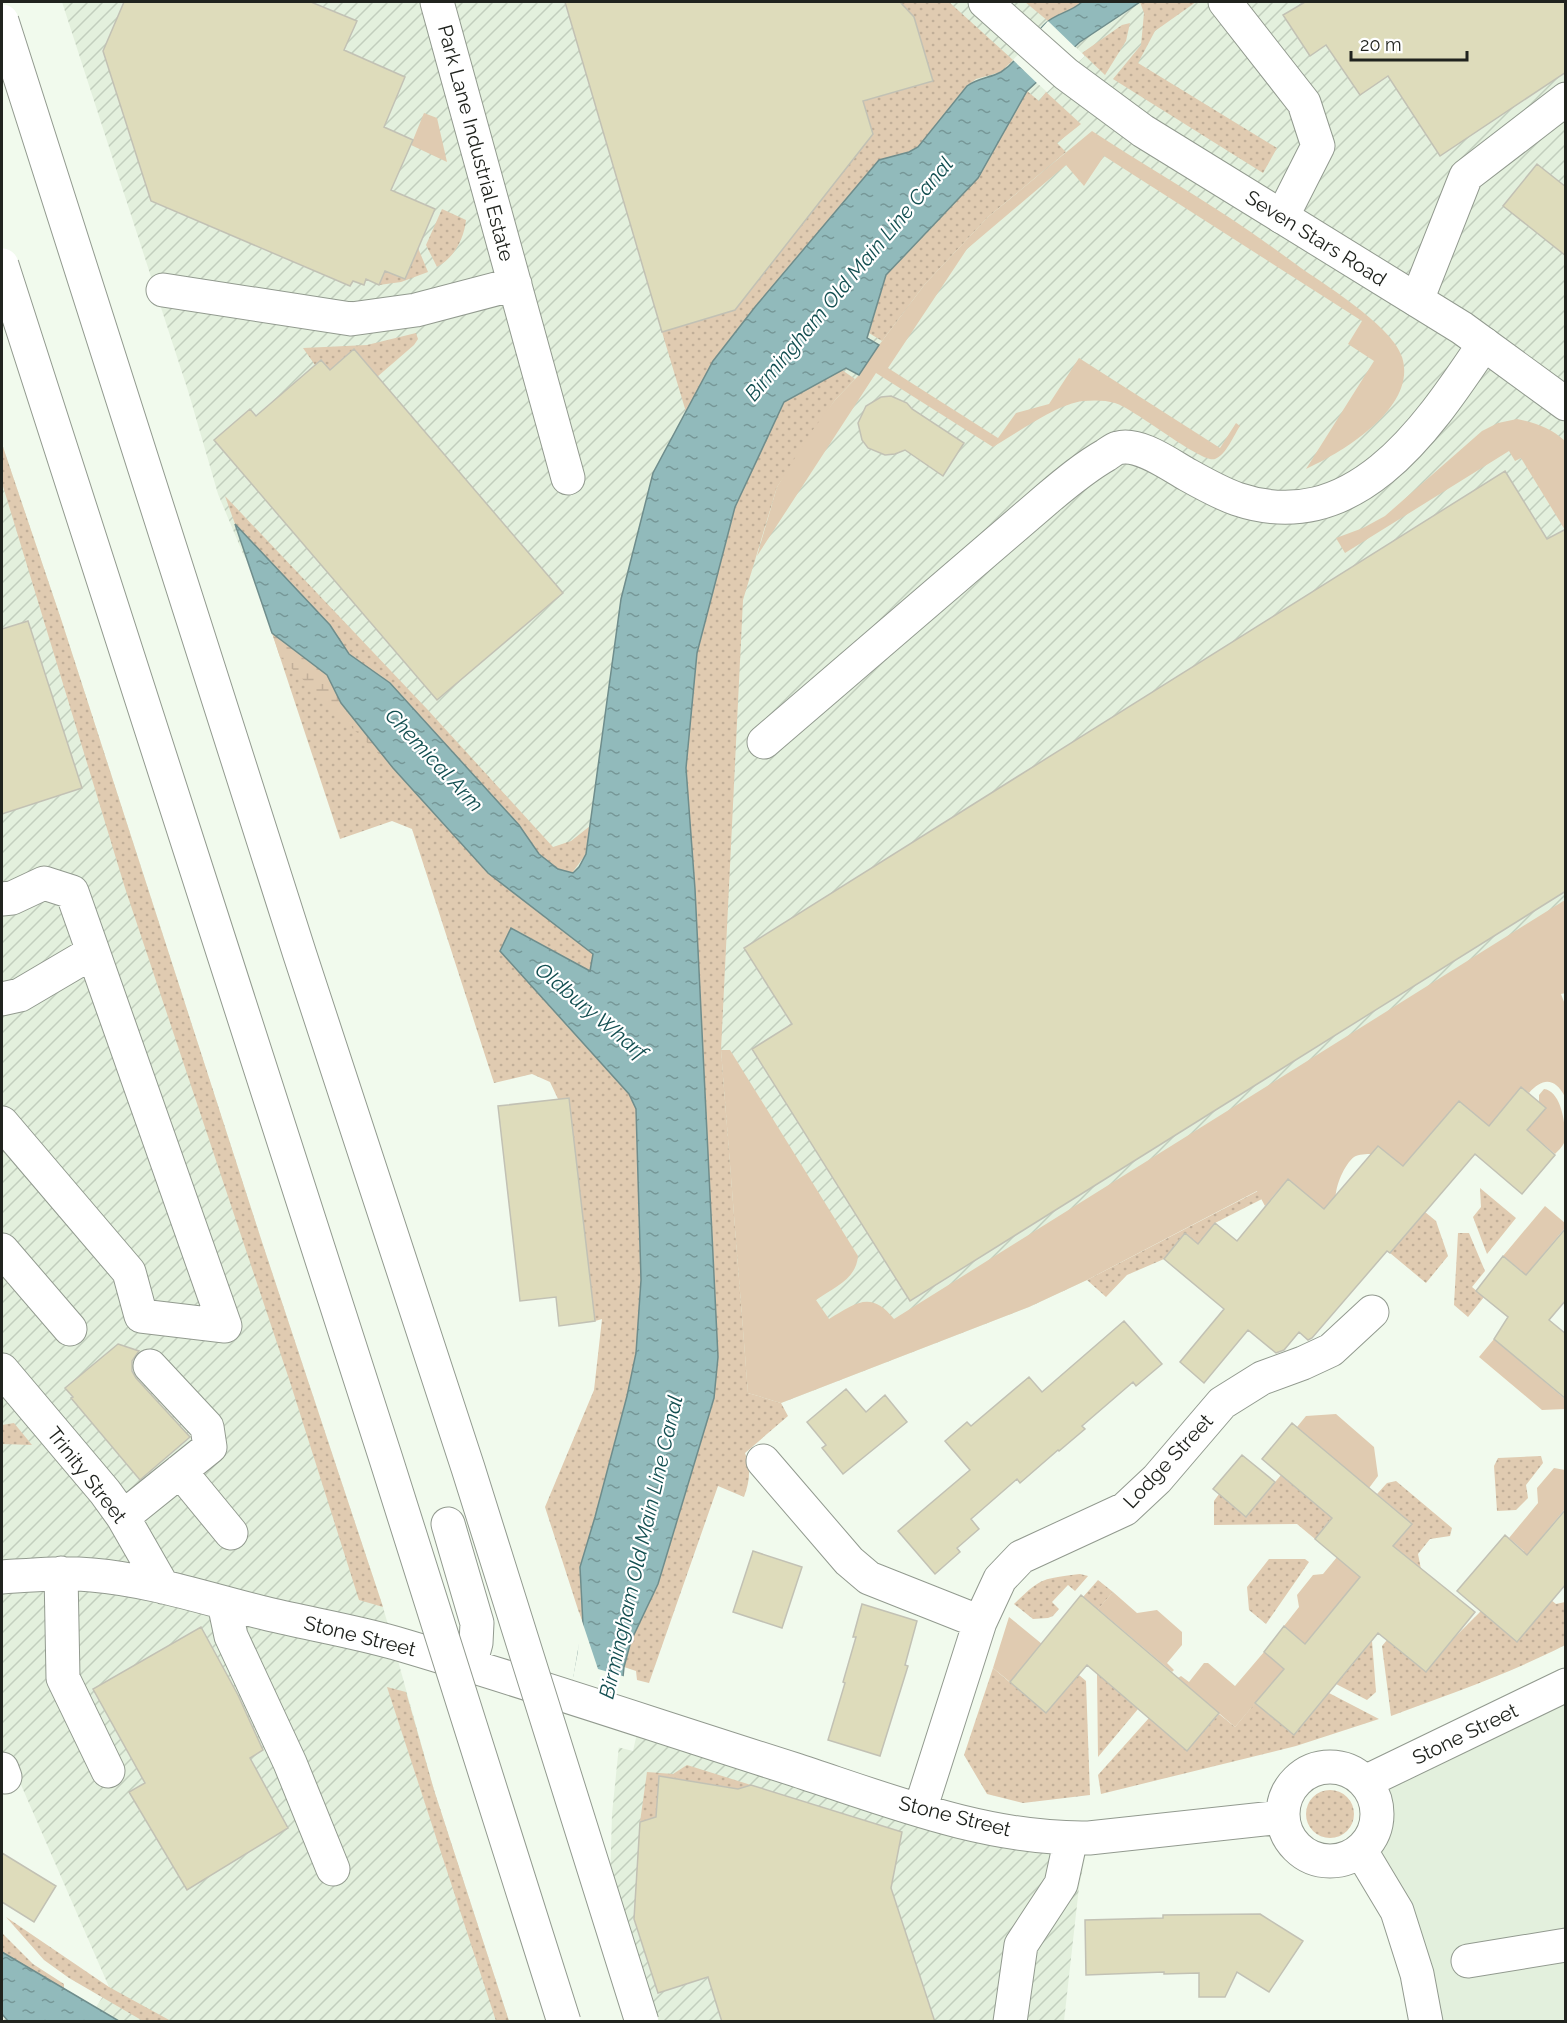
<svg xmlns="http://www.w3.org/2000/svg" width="1567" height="2023" viewBox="0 0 1567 2023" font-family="Raleway,sans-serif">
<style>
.built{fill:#e3f0dd}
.industrial{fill:url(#industrial-furrows);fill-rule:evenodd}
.grass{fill:url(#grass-dots)}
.wetland{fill:url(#wetland-marsh)}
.garden{fill:#e0cbb1}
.water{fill:url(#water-ripples);stroke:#6f8d8c;stroke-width:1.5}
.pier{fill:#f1faed}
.building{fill:#dedcbb;stroke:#c2c1b4;stroke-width:1.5}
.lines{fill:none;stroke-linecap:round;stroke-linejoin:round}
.minor-casing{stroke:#929a8f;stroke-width:35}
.major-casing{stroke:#929a8f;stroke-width:35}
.minor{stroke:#fff;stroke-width:33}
.major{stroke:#fff;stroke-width:33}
.highway-bridge-casing{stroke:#929a8f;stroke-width:35;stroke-linecap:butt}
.highway-bridge{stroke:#fff;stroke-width:33}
.labels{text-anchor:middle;stroke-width:4.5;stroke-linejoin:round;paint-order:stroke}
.street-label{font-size:20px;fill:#20231e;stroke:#fff}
.water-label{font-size:21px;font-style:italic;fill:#134f51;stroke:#fff}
</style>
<defs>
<pattern id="industrial-furrows" width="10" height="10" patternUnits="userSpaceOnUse" patternTransform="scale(1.5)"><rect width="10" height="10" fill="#e3f0dd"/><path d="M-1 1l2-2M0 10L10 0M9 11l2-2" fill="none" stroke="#c2cebd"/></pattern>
<pattern id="grass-dots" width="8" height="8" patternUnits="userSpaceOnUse" patternTransform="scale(1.5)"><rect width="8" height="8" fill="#e0cbb1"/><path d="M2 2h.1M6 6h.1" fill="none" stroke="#c0ae98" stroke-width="1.8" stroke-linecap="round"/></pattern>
<pattern id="wetland-marsh" width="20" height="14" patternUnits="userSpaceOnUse" patternTransform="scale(1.5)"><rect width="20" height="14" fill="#e0cbb1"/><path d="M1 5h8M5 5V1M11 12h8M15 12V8" fill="none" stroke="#c0ae98"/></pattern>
<pattern id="water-ripples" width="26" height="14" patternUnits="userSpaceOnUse" patternTransform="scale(1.5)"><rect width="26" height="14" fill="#91babb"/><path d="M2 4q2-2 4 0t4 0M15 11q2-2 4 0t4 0" fill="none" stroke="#769797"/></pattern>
</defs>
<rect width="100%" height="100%" fill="#f1faed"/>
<!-- built -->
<path class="built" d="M1565,1685V2021H1426L1361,1851L1375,1830L1376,1804L1365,1782Z"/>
<!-- industrial -->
<path class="industrial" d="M62,2H1565V970L1087,1280L1029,1307L781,1403L748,1393L677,1401L676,1197L521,854L244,556L218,494L189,394ZM1048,21L1085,56L1047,92L1013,61Z
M2,444L61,619L261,1239L383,1607L434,1790L509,2021H2V1965L87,2021L109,1987L15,1771L2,1780Z
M640,1720L1089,1838L1079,1887L1064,2021H588L597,1742L633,1751Z"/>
<!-- grass -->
<path class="grass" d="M900,2H949L1013,60L1001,72L976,79L967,86L918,147L909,152L879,160L755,307L713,361L686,412L662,332L735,310L872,134L863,101L933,81L914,17Z
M1025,2H1082L1063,15L1048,21Z
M1140,2H1196L1155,31L1138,63L1277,148L1263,173L1113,79L1141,45L1144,13Z
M1130,23L1126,41L1105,75L1082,53L1122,25Z
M1027,91L1039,101L1046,92L1081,124L1057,143L1066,152L988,217L925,284L882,341L869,333L886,275L978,178Z
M442,209L466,220C464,239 454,258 437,267L426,245Z
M418,248L428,272L401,282L379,285L385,271L405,279Z
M416,333L418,339L414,345L377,377L354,350L330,370L321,360L315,365L303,348L367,345Z
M842,370L855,379L835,400L777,487L743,600L721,1050L748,1393L781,1403L788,1416L745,1453C751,1470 750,1480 744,1497L718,1486L649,1683L637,1680L636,1671L624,1667L631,1641L658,1584L714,1398L718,1357L695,889L686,768L697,653L735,507L784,402Z
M2,444L61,619L261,1239L383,1607L359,1600L290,1382L125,888L2,483Z
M225,496L427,709L553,847L571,841L590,826L586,854L572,873L558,869L539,854L519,825L390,683L349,654L330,625L235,524Z
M272,633L488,873L593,954L590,971L512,928L629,1094L636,1109L641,1280L636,1353L627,1396L595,1517L580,1567L583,1625L545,1507L594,1390L602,1319L595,1321L580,1194L558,1099L550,1082L532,1074L494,1083L412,829L392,821L340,839Z
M1480,1188L1516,1218L1487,1254L1473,1217L1481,1207Z
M1258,1191L1262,1199L1215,1223L1198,1244L1185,1233L1164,1259L1127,1275L1106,1297L1087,1280Z
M1425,1212L1436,1221L1448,1256L1426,1283L1390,1253Z
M1458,1233H1469L1485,1271L1472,1287L1484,1297L1468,1317L1454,1305Z
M14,1423L32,1445L2,1444V1425Z
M1541,1456L1543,1463L1526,1485L1528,1498L1516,1510L1497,1511L1494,1466L1498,1458Z
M1281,1475L1340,1524L1330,1520L1315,1539L1297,1524L1214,1525V1501L1219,1494L1246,1517Z
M1396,1481L1452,1528L1450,1536L1430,1539L1418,1554L1421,1569L1382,1559L1412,1524L1377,1494L1387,1483Z
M1269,1559H1305L1309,1562L1266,1624L1249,1610L1247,1587Z
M1080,1574L1088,1576L1075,1591L1068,1585L1052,1602L1059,1609L1053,1616L1048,1618L1033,1619L1014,1604C1042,1577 1042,1579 1080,1574Z
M1098,1580L1113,1592L1067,1645L1083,1597Z
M1551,1600L1556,1604L1565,1602V1645C1509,1674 1449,1694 1391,1716L1382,1646L1387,1640L1426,1672L1456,1636L1481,1611Z
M1372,1641L1376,1692L1367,1700L1336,1684Z
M993,1668L1046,1713L1079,1675L1086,1681L1090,1795L1023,1803L987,1794L964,1755Z
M1097,1673L1138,1709L1098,1757Z
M387,1687L406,1692L434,1790L509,2021H496Z
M1329,1693L1379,1719L1296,1746L1101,1794L1098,1775L1149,1718L1187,1751L1219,1714L1235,1727L1255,1703L1294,1735Z
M687,1765L751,1785L738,1789L659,1776L656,1817L640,1822L647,1772L673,1774Z
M1306 1814a24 24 0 1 1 48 0a24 24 0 1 1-48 0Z
M6,1917L109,1987L171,2021H143L69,1978L44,1960Z
M2,1933L33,1964L64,1984V1990L2,1952Z"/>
<!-- wetland -->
<path class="wetland" d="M272,633L327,675L341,703L393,768L280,657Z"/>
<!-- garden -->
<path class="garden" d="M424,113L437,118L447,162L411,145Z
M1092,131C1137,161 1185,188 1230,218C1254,234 1278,251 1301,268C1327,286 1393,327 1402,357C1418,407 1343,452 1306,469L1374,361L1348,344L1362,321L1104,156L1084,186L1066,165L967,249L888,368L998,438L1016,413L1049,404L1079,358L1220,448L1236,423L1240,426C1234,435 1226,455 1215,459C1202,464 1135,409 1115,403C1106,400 1093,400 1083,401C1057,404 1017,433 993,447L876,373L757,556L777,487L809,435L835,400L859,375L879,345L925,284L988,217Z
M1517,419C1536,423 1551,428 1565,441V530L1521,458L1515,461L1509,451L1345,553L1336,538L1363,528L1385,516L1482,431L1498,423Z
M1565,900L1566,993L1561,994L1566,1007L1565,1097C1555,1077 1542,1078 1529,1093L1521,1087L1506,1105L1497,1133L1459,1101L1396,1174L1397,1161L1378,1146L1372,1154C1366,1154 1359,1154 1354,1157C1343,1166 1333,1191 1336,1205C1337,1213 1345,1223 1348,1230L1287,1180L1265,1206L1257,1191L1087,1280L1029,1307L781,1403L748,1393L721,1050H730L858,1256C856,1280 834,1287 816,1300L829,1319C856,1303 871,1290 894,1319Z
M1544,1089C1562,1091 1567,1129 1564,1143C1562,1147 1558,1151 1555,1154L1520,1124L1531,1126L1546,1108L1539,1102V1095Z
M1545,1206L1565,1223V1228L1520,1282L1522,1271L1503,1256Z
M1494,1339L1565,1399V1409L1542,1410L1479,1357Z
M1336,1414L1374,1447L1378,1476L1369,1488L1297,1427L1306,1416Z
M1554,1468L1565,1470V1509L1521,1562L1518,1558L1524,1551L1509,1538L1538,1503L1537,1488Z
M1352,1539L1380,1558L1360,1578L1299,1651L1303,1642L1284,1626L1299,1607L1297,1595L1313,1575L1323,1574Z
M1113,1592L1137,1613L1157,1610L1182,1632V1645L1167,1663L1174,1670L1172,1672L1098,1609Z
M1009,1617L1042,1644L1010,1682L993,1668Z
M1264,1652L1282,1667L1291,1661L1235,1727L1178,1678L1181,1676L1189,1682L1204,1663H1208L1235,1686Z"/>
<!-- water -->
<path class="water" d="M1082,2H1140L1080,42L1027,91L978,178L886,275L867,338L879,345L859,375L846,368L784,402L735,507L697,653L686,768L695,889L718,1357L714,1398L658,1584L631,1641L624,1667L609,1814L564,1736L583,1625L580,1567L595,1517L627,1396L636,1353L641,1280L636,1109L629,1094L500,951L511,928L590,971L593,954L488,873L393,768L341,703L327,675L272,633L235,524L330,625L349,654L390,683L519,825L539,854L558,869L573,873L579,867L586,854L621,599L653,473L713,361L755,307L879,160L909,152L918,147L967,86C978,78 990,78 1001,72C1020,60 1030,38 1046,23C1055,14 1071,12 1082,2Z
M2,1952L119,2021H8L2,2014Z"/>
<!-- pier -->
<path class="pier" d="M1048,21L1077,49L1039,85L1013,60Z
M579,1612L598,1669L626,1677L612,1814L608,1952L630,2022H537L531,1999L545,1755L562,1735L578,1651Z"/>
<!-- building -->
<path class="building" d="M124,2H311L357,21L344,50L405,77L384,127L413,140L391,190L435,209L405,279L385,271L379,285L366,279L364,285L353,281L350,286L151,201L103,51Z
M565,2H900L914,17L933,81L863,101L873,134L735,310L662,332Z
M1305,2H1566V72L1440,156L1388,76L1360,95L1326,45L1310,56L1283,15Z
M1537,164L1566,187V256L1503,206Z
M354,349L563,593L437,700L214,440L250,409L256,416L321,360L330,370Z
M891,396L907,403L912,409L964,443L943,476L905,450L895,454L885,455L868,448L862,440L858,423L866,406L881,397Z
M1505,471L1547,539L1566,529V891L910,1301L752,1049L792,1024L744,948Z
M28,621L82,788L2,814V629Z
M1521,1087L1546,1108L1527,1130L1555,1155L1522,1194L1475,1154L1390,1253L1387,1251L1312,1338L1308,1340L1299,1332L1284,1350L1276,1353L1248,1330L1204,1383L1180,1362L1224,1309L1164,1259L1185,1233L1198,1244L1215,1223L1237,1241L1288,1179L1324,1209L1378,1146L1403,1166L1459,1101L1489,1126Z
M569,1098L595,1321L559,1326L556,1297L520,1301L498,1106Z
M1566,1228V1300L1549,1320L1566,1334V1399L1494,1339L1508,1317L1476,1291L1503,1256L1526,1275Z
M1124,1321L1162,1364L1136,1386L1133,1382L1082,1426L1085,1429L1059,1451L1058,1450L1020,1483L1017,1479L971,1519L979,1529L957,1548L960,1552L935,1574L898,1531L970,1470L945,1441L967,1422L971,1426L1029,1377L1042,1392Z
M118,1344L139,1351L132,1361V1371L136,1378L190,1437L140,1480L71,1398L73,1397L65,1388Z
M846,1389L866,1412L885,1395L907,1422L843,1474L822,1448L826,1445L807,1422Z
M1292,1423L1412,1524L1393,1546L1475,1612L1426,1672L1378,1633L1294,1735L1255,1703L1284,1669L1264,1652L1284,1626L1305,1644L1360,1577L1315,1539L1332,1518L1262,1459Z
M1242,1455L1275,1482L1246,1517L1213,1489Z
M1566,1509V1584L1517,1642L1457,1591L1505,1535L1527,1555Z
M753,1551L802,1567L782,1628L733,1612Z
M1081,1595L1219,1713L1187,1751L1087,1665L1046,1713L1010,1682Z
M862,1604L917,1621L905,1665L908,1666L880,1756L828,1740L845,1683L843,1682L856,1637H853Z
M201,1627L238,1695L263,1750L250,1758L288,1828L187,1890L129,1792L145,1783L93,1689Z
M659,1776L738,1789L751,1785L902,1832L891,1888L935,2022H722L708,1977L658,1993L634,1919L640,1822L656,1817Z
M2,1853L56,1886L34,1922L2,1902Z
M1260,1914L1303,1941L1269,1992L1237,1972L1225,1997H1199V1973L1164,1974V1972L1086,1975L1085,1920L1163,1918V1915Z"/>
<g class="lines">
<defs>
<path id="minor" d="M437,2L568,478
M1225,2L1304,103L1318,146L1282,217
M163,290L351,319L416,310L515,284
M1417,300L1466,176L1566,99
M764,742L1048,498C1067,482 1085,467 1106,455C1109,453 1114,449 1118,448C1139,442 1170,465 1188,475C1204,484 1220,493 1237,499C1355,539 1428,427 1484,344
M2,899L12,898L44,883L72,892L225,1326L141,1316L129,1272L2,1123
M2,999L20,995L93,952
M2,1250L70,1329
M2,1370L105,1492L123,1517L163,1587
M763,1461L849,1561L869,1578L980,1622
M180,1471L231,1533
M123,1517L210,1447L207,1427L150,1366
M448,1524L477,1623L476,1643L470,1665
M61,1573L63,1678L108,1771
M2,1577C32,1575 61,1572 92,1575C152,1580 210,1600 268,1614C310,1624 353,1631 395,1643C528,1682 660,1727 793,1769C888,1800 987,1840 1089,1838L1282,1817
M224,1603L231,1636L290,1763L333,1869
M1283 1814a47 47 0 1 1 94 0a47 47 0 1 1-94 0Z
M2,1769L5,1777
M1365,1782L1566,1685
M920,1810L980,1622L1000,1579L1021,1557L1125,1509L1157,1479L1222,1403L1262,1378L1303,1363L1331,1350L1372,1312
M1361,1851L1397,1911L1417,1974L1426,2022
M1468,1961L1566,1945
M1010,2022L1021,1945L1061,1884L1071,1838"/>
<path id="major" d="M985,2L1066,74L1143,131L1462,328L1566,404"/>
</defs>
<!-- minor casing -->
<use href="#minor" class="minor-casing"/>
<!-- major casing -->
<use href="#major" class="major-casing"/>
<!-- minor -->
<use href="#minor" class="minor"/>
<!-- major -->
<use href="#major" class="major"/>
<defs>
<path id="highway-bridge" d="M2,21L300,955L468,1468L642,2022
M2,265L386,1459L564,2022"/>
</defs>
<!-- highway-bridge casing -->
<use href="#highway-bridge" class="highway-bridge-casing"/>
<!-- highway-bridge -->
<use href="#highway-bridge" class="highway-bridge"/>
</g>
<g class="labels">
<!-- street labels -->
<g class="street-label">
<text transform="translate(476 143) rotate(75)" y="7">Park Lane Industrial Estate</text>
<text transform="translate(1316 238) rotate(32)" y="7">Seven Stars Road</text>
<text transform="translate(1168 1461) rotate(-47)" y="7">Lodge Street</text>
<text transform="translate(87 1475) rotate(52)" y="7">Trinity Street</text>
<text transform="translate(360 1636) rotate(14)" y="7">Stone Street</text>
<text transform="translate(1465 1734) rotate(-26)" y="7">Stone Street</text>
<text transform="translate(955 1816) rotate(14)" y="7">Stone Street</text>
</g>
<!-- water labels -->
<g class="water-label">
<text transform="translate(849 279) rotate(-50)" y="7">Birmingham Old Main Line Canal</text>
<text transform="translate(434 760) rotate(47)" y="7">Chemical Arm</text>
<text transform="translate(591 1011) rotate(40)" y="7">Oldbury Wharf</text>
<text transform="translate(641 1547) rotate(-77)" y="7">Birmingham Old Main Line Canal</text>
</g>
</g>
<!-- border -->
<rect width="1567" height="2023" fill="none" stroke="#20231e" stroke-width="6"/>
<!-- scale -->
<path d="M1351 51v9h116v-9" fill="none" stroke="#20231e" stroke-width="3"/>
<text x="1360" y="51" font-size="18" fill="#20231e" stroke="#ffffff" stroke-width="4.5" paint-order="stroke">20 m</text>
</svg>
